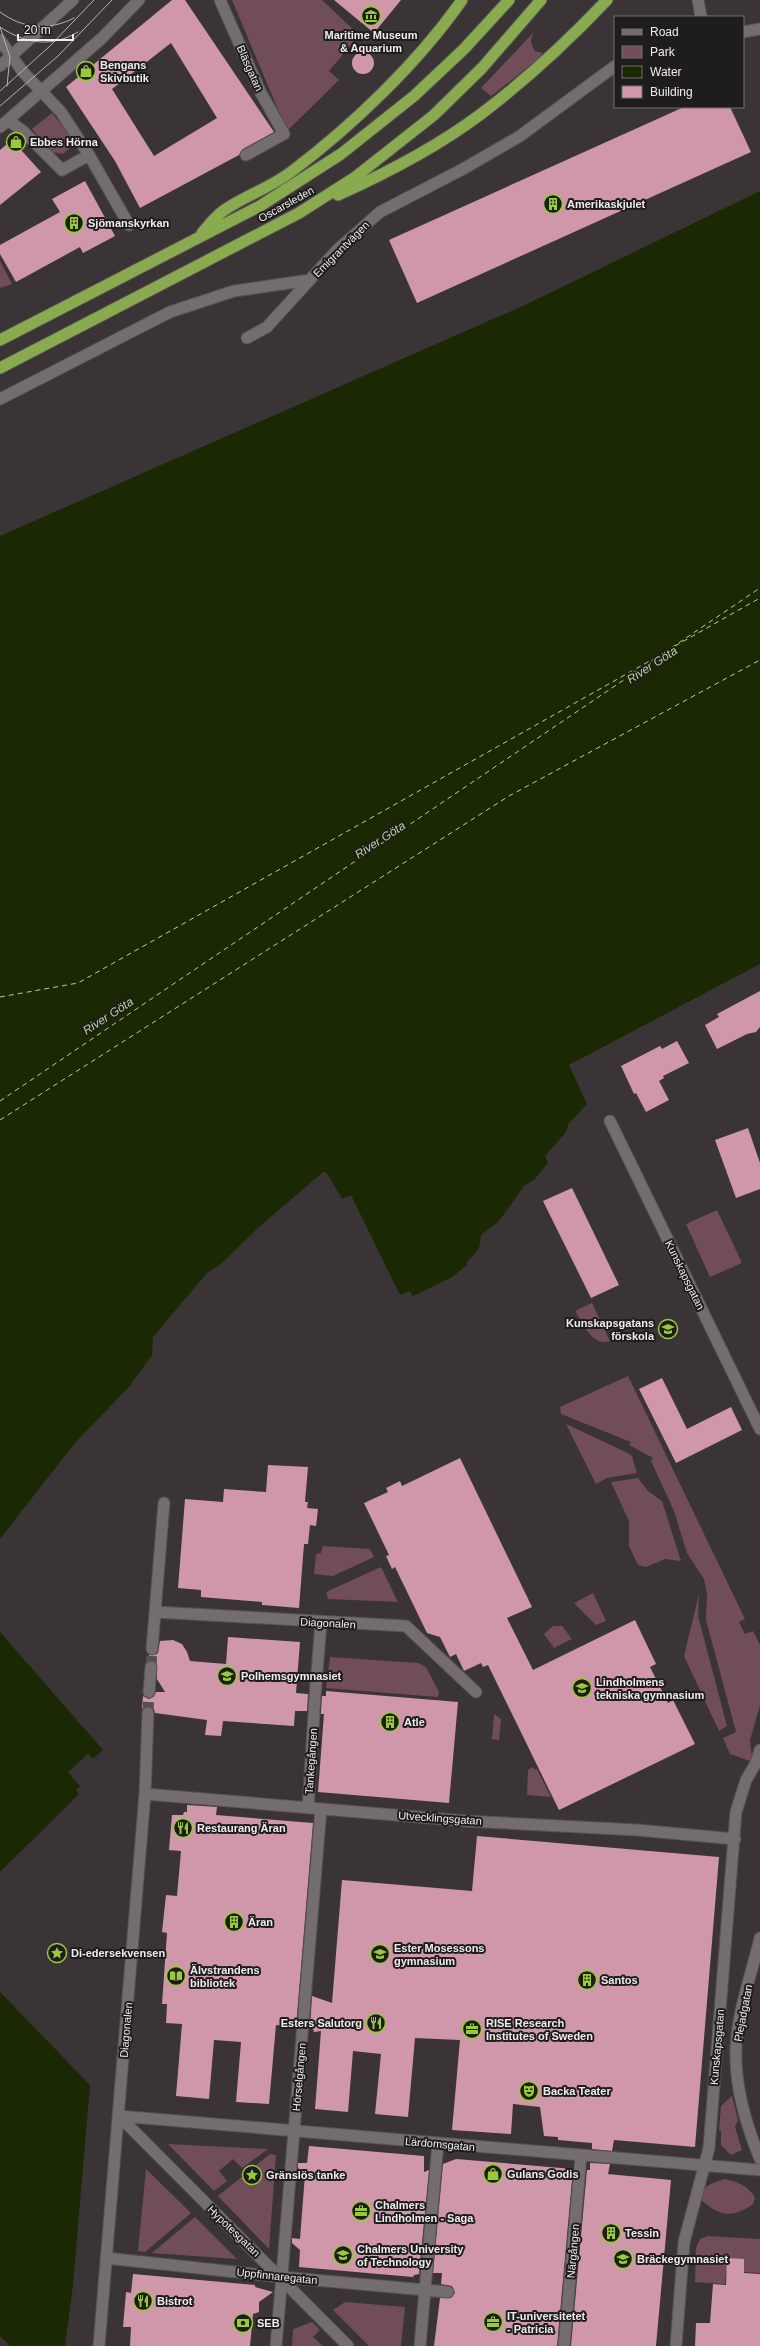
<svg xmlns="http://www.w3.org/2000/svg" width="760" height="2346" viewBox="0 0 760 2346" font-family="Helvetica,sans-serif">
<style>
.green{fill:#714d59}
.water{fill:#1b2804}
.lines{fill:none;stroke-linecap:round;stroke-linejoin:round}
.ferry{stroke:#b6d58b;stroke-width:1;stroke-dasharray:5 4;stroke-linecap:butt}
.building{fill:#d097ab;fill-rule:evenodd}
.pedestrian-tunnel{stroke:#555051;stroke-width:11;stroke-dasharray:11 5.5;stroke-linecap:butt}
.pedestrian-casing{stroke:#575153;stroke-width:13}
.minor-casing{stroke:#575153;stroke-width:13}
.tertiary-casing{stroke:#575153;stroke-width:13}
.trunk-casing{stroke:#575153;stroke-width:13}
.pedestrian{stroke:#736d6f;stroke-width:11}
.minor{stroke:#736d6f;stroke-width:11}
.tertiary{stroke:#736d6f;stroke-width:11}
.trunk{stroke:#8aaa50;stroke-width:11}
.tram{stroke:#b6b1b2;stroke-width:1}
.labels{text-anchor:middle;stroke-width:4;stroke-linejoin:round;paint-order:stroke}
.poi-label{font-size:11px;font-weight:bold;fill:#f0eced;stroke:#1f1c1d;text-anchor:start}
.street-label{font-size:11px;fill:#f0eced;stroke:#1f1c1d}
.water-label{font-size:12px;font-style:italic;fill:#b6d58b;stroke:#1f1c1d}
</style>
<rect width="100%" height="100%" fill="#3a3436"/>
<!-- green -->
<path class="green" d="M232,0H322L359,35L329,71L339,80L287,131Z
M534,32C530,39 530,44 535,51L543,53L535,62L491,96L481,88Z
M52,113L72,138L71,147L63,154L51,152L32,129Z
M0,261L12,284L0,288Z
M717,1210L742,1263L710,1277L686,1224Z
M592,1303L610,1341C592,1347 583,1323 575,1311Z
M628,1376L745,1619L739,1622L745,1634L753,1631L760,1645V1705L750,1740L752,1759L750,1761L730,1754L723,1738L736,1732L706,1620L707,1594L704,1579L687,1553L674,1511L651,1461L653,1458L629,1445L631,1442L561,1414L560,1407Z
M566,1424L628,1453L632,1456L637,1473L607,1478L596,1484Z
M638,1478L648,1491L662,1501L681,1561L665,1559L646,1567L638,1565L629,1546V1521L611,1482Z
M323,1546L370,1549L374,1557L333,1576L314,1574L316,1554L321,1553Z
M381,1567L398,1602L328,1599L326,1592Z
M593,1593L606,1621L596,1625L574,1603Z
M699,1594L698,1616L727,1726L719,1731L684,1656Z
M553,1626H562L572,1639L554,1648L544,1634Z
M330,1657L418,1663L426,1667L439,1692L438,1697L326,1688Z
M494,1714L501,1719L499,1740L492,1739Z
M533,1767L535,1770L537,1769L551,1797L527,1795L528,1770Z
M732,2096L738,2120L735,2127L742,2150L731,2155L721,2145V2131L719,2130L721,2106Z
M168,2144L268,2149L242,2168L233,2159L219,2171L227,2181L214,2191Z
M270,2154L276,2155L269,2249L218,2196Z
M146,2169L191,2213L145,2252L138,2251Z
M725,2179C738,2182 749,2186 755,2198L753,2204C731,2220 717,2215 699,2198C701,2186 715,2182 725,2179Z
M195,2217L237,2259L152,2253Z
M708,2236L760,2239V2273L726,2271L725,2284L695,2282L696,2248L700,2239Z
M345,2302L405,2307L401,2346H369L333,2310Z
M312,2322L320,2330L313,2337L323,2346H292L293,2329Z"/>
<!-- water -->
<path class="water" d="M760,191V964L569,1065L587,1104L569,1123L566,1132L545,1156L548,1163L535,1179L524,1186L499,1221L481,1235L479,1249L467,1262L466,1266L452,1277L413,1296L409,1291L400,1295L351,1195L342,1199L327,1173L323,1172L259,1227L221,1264L207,1273L153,1337L152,1355L128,1388L74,1444L0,1539V536L525,305Z
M0,1632L103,1750L93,1759L88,1754L68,1772L80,1786L76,1790L79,1794L0,1872Z
M0,1992L90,2085L73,2285L65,2346H10L0,2336Z"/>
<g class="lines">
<!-- ferry -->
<path class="ferry" d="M675,646L760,598
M0,997L78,983L662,654
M0,1101L760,588
M0,1120L509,796L760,660"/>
</g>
<!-- building -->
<path class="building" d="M172,0H185L274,132L243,149L239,155L140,208L115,161L66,87ZM171,43L217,118L154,156L112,89Z
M334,0H401L374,33Z
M352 63a11 11 0 1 1 22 0a11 11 0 1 1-22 0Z
M684,107H730L751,152L417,303L389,240Z
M12,140L41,172L0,205V150Z
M85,181L115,236L83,253L80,247L16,282L0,254V245L60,212L52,199Z
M760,991V1027L756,1032L747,1034L717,1049L705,1025L719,1017L717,1014Z
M677,1041L689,1063L663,1076L664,1078L659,1081L669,1100L646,1112L636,1093L634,1094L621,1066L660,1046L662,1049Z
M748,1128L760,1163V1189L736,1198L715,1140Z
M572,1188L619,1285L591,1298L543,1201Z
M662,1378L687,1429L731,1407L742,1430L676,1463L639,1389Z
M460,1458L532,1607L507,1618L533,1670L635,1620L656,1664L650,1667L668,1703L673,1700L695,1744L559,1810L488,1665L483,1667L481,1663L464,1671L456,1654L450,1657L440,1637L427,1633L395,1567L392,1569L386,1556L389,1555L364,1503L388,1492L386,1488L400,1481L402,1486Z
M268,1465L308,1467L305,1502H308L307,1508L318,1509L316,1526L310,1525L308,1544H304L299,1608L262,1605V1602L201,1597V1590L178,1588L185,1499L223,1502L224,1489L266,1492Z
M228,1637L300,1642L296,1693L308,1694L307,1711H295L294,1726L223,1721L221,1736L205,1735L207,1720L155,1713L154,1709L149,1706L142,1709L143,1696L149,1699L154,1696L156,1692H165L157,1679V1664L149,1660V1655H155L158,1653L160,1641L173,1640L182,1644L187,1652L190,1661L226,1664Z
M326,1691L458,1702L449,1803L318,1792L324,1714H321V1711L322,1696H326Z
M187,1805L217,1807L216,1815L313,1823L296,2027L276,2025L269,2104L236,2102L241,2042L214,2040L209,2099L176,2096L182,2024L166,2023L167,2004H162L167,1933L162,1932L166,1895L177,1896L181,1851L169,1850L172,1815H183L184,1812H187Z
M477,1836L719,1857L695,2147L614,2140L612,2151L592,2149V2143L558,2140V2137L544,2136L540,2107L513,2104L511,2134L452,2130L460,2040L415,2038L408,2117L375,2114L381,2054L353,2051L348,2112L315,2109L321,2031L314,2032L313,2029L310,2028L312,1996L332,2003L342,1880L472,1891Z
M309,2146L424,2156V2172L429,2170L419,2274L414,2275L413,2277L299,2267L300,2250L292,2243V2238L300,2239L305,2174L298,2168V2163H307Z
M456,2159L573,2169L557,2346H434L440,2298H451L455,2293L452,2286L441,2284L442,2273H433L443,2164Z
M590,2163L610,2164L608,2174L671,2180L656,2346H571L587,2170H590Z
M727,2258L744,2259V2273L760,2274V2346H695L696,2323H710L713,2284L726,2285Z
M133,2274L255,2285V2287L273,2292L259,2302V2312L253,2314L250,2346H130L131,2327H123L126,2292L131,2293Z"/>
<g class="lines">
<!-- pedestrian-tunnel -->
<path class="pedestrian-tunnel" d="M151,1667L152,1649
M148,1713L149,1692"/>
<defs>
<path id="pedestrian" d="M155,1612L406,1626L476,1692
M152,1649L164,1503
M149,1692L151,1667
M314,1709L321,1623
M145,1794L466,1821
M308,1808L314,1713
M119,2116L348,2346
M106,2258L281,2277L448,2292
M99,2346L145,1794L148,1713
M276,2346L321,1809
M420,2346L438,2143
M564,2346L581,2156"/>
<path id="minor" d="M220,0L261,93L284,134L246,155
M698,0L701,17
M0,40L23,72L61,112L89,155L62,170L23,131L9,121
M89,155L129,225
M610,1121L760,1429
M466,1821L637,1830L735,1839
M760,1938C751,1977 734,2020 736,2061C737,2095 747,2127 760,2159
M119,2116L760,2170
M676,2346L684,2242L709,2148L736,1812L746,1780L756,1763L760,1750"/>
<path id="tertiary" d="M743,32L760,29
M0,66L73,0
M0,127L102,38L139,0
M247,338L267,327L337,250L380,212L463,169L520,136L615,66
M0,399L170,312L234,291L310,280"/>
<path id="trunk" d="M338,195C387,173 437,147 481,114C526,80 568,41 607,0
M202,233C208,226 215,217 223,211C244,196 270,188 291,172C352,126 418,63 462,0
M0,340L260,206L341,154L414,96L464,49L509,0
M0,368L299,213L354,178L434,115L482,68L541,0"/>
</defs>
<!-- pedestrian casing -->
<use href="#pedestrian" class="pedestrian-casing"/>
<!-- minor casing -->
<use href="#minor" class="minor-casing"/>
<!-- tertiary casing -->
<use href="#tertiary" class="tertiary-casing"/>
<!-- trunk casing -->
<use href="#trunk" class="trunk-casing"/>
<!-- pedestrian -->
<use href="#pedestrian" class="pedestrian"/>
<!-- minor -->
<use href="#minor" class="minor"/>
<!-- tertiary -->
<use href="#tertiary" class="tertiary"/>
<!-- trunk -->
<use href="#trunk" class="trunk"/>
<!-- tram -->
<path class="tram" d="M0,12C23,29 49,31 74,18
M0,27C26,44 51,48 78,32
M0,27L10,57L7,86
M0,91L50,46L94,0
M0,106L58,56L112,0"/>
</g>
<!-- icons -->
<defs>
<symbol id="museum-ring" viewBox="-11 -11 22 22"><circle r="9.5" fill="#1f1c1d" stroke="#98cb36" stroke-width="1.5"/><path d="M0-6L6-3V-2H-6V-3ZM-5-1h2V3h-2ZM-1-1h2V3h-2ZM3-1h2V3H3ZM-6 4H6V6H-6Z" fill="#98cb36"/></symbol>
<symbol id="shop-ring" viewBox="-11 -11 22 22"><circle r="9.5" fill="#1f1c1d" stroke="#98cb36" stroke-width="1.5"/><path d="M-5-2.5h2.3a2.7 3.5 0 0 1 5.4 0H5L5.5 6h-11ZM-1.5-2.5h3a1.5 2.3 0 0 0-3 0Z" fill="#98cb36"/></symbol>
<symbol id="building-ring" viewBox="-11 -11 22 22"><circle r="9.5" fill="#1f1c1d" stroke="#98cb36" stroke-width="1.5"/><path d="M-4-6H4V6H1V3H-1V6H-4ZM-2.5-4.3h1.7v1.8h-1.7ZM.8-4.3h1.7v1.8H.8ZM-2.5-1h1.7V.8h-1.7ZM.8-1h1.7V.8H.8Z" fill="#98cb36"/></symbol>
<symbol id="school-ring" viewBox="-11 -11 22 22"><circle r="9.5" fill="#1f1c1d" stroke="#98cb36" stroke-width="1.5"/><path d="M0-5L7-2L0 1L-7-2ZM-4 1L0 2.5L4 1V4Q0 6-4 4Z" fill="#98cb36"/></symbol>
<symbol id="restaurant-ring" viewBox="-11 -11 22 22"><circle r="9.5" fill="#1f1c1d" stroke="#98cb36" stroke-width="1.5"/><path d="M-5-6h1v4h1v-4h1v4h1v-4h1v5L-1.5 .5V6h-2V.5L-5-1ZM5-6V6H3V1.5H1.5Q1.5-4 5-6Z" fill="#98cb36"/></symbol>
<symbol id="sight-ring" viewBox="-11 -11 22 22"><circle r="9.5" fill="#1f1c1d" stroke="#98cb36" stroke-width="1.5"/><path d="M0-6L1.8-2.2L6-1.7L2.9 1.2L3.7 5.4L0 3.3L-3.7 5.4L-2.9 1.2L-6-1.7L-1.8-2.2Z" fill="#98cb36"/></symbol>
<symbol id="library-ring" viewBox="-11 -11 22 22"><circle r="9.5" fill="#1f1c1d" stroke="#98cb36" stroke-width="1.5"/><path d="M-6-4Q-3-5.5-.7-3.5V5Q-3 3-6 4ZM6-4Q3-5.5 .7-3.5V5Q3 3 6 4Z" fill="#98cb36"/></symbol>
<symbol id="office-ring" viewBox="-11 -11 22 22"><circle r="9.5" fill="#1f1c1d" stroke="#98cb36" stroke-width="1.5"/><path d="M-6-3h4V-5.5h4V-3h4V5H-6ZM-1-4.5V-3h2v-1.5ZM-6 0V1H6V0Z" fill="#98cb36"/></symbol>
<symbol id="theatre-ring" viewBox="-11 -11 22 22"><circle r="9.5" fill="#1f1c1d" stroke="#98cb36" stroke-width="1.5"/><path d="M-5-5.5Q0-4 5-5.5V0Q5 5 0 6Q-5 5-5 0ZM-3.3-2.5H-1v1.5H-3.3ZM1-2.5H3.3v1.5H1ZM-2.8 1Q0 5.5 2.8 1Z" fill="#98cb36"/></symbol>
<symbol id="university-ring" viewBox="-11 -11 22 22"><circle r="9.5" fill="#1f1c1d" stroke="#98cb36" stroke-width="1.5"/><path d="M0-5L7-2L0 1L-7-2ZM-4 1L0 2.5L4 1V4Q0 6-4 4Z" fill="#98cb36"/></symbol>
<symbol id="bank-ring" viewBox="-11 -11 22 22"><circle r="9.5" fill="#1f1c1d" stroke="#98cb36" stroke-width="1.5"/><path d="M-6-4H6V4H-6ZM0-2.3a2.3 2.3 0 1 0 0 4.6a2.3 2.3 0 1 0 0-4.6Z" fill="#98cb36"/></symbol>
</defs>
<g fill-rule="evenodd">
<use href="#museum-ring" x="360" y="5" width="22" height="22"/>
<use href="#shop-ring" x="75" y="60" width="22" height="22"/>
<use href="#shop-ring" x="5" y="131" width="22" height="22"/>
<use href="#building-ring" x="542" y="193" width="22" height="22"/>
<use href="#building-ring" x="63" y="212" width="22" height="22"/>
<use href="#school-ring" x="657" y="1318" width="22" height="22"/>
<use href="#school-ring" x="216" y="1665" width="22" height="22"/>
<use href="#school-ring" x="571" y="1677" width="22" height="22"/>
<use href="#building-ring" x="379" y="1711" width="22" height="22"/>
<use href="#restaurant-ring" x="172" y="1817" width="22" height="22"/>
<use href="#building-ring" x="223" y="1911" width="22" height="22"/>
<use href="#sight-ring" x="46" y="1942" width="22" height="22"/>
<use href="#school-ring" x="369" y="1943" width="22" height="22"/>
<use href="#library-ring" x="165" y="1965" width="22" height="22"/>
<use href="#building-ring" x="576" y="1969" width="22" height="22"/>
<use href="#restaurant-ring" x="365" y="2012" width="22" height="22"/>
<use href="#office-ring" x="461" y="2018" width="22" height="22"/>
<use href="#theatre-ring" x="518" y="2080" width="22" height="22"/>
<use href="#shop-ring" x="482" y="2163" width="22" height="22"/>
<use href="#sight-ring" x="241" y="2164" width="22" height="22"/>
<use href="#office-ring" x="350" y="2200" width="22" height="22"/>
<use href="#building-ring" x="600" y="2222" width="22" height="22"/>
<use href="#university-ring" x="332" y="2244" width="22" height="22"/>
<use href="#school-ring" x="612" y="2248" width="22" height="22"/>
<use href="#restaurant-ring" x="132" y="2290" width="22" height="22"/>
<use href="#office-ring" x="482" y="2311" width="22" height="22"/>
<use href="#bank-ring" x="232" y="2312" width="22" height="22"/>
</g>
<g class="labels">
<!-- poi labels -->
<g class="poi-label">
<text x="371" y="39" text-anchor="middle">Maritime Museum<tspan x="371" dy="13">&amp; Aquarium</tspan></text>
<text x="100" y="69">Bengans<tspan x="100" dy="13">Skivbutik</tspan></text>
<text x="30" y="146">Ebbes Hörna</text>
<text x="567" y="208">Amerikaskjulet</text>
<text x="88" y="227">Sjömanskyrkan</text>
<text x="654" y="1327" text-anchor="end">Kunskapsgatans<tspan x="654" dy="13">förskola</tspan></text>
<text x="241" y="1680">Polhemsgymnasiet</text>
<text x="596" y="1686">Lindholmens<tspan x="596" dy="13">tekniska gymnasium</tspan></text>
<text x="404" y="1726">Atle</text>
<text x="197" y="1832">Restaurang Äran</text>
<text x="248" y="1926">Äran</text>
<text x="394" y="1952">Ester Mosessons<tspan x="394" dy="13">gymnasium</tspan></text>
<text x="71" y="1957">Di-edersekvensen</text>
<text x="190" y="1974">Älvstrandens<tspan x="190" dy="13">bibliotek</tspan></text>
<text x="601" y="1984">Santos</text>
<text x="362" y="2027" text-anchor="end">Esters Salutorg</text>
<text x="486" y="2027">RISE Research<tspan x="486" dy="13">Institutes of Sweden</tspan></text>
<text x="543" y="2095">Backa Teater</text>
<text x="507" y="2178">Gulans Godis</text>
<text x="266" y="2179">Gränslös tanke</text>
<text x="375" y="2209">Chalmers<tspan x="375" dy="13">Lindholmen - Saga</tspan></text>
<text x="625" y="2237">Tessin</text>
<text x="357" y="2253">Chalmers University<tspan x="357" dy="13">of Technology</tspan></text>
<text x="637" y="2263">Bräckegymnasiet</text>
<text x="157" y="2305">Bistrot</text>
<text x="507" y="2320">IT-universitetet<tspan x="507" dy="13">- Patricia</tspan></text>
<text x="257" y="2327">SEB</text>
</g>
<!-- street labels -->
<g class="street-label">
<text transform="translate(250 68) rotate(66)" y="4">Bläsgatan</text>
<text transform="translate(286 204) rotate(-29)" y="4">Oscarsleden</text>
<text transform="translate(341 249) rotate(-45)" y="4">Emigrantvägen</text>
<text transform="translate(685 1275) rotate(64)" y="4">Kunskapsgatan</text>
<text transform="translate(328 1623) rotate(3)" y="4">Diagonalen</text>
<text transform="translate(311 1761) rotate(-86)" y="4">Tankegången</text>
<text transform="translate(440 1818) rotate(4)" y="4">Utvecklingsgatan</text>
<text transform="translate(743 2013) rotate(-79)" y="4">Plejadgatan</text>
<text transform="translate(126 2030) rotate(-85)" y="4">Diagonalen</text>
<text transform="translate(717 2047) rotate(-85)" y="4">Kunskapsgatan</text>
<text transform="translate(299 2077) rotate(-85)" y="4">Hörselgången</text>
<text transform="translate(440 2144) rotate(5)" y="4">Lärdomsgatan</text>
<text transform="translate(234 2231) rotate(44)" y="4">Hypotesgatan</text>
<text transform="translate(573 2251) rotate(-85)" y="4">Närgången</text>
<text transform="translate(277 2276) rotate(6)" y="4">Uppfinnaregatan</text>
</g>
<!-- water labels -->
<g class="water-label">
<text transform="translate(652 665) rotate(-33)" y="4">River Göta</text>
<text transform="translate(380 840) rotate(-33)" y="4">River Göta</text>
<text transform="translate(108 1016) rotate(-33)" y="4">River Göta</text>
</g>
</g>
<!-- legend -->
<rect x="614" y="16" width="130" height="92" fill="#1f1c1d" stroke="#736f70"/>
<rect x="622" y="29" width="20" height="6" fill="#736d6f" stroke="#736f70"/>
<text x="650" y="36" font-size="12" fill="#f0eced">Road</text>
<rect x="622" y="46" width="20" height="12" fill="#714d59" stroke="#736f70"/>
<text x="650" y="56" font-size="12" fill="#f0eced">Park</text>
<rect x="622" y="66" width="20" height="12" fill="#1b2804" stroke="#736f70"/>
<text x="650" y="76" font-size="12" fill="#f0eced">Water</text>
<rect x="622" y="86" width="20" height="12" fill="#d097ab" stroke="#736f70"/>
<text x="650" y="96" font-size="12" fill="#f0eced">Building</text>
<!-- scale -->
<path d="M18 34v6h55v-6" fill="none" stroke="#f0eced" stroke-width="2"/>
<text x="24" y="34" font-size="12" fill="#f0eced" stroke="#1f1c1d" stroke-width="3" paint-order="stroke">20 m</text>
</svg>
